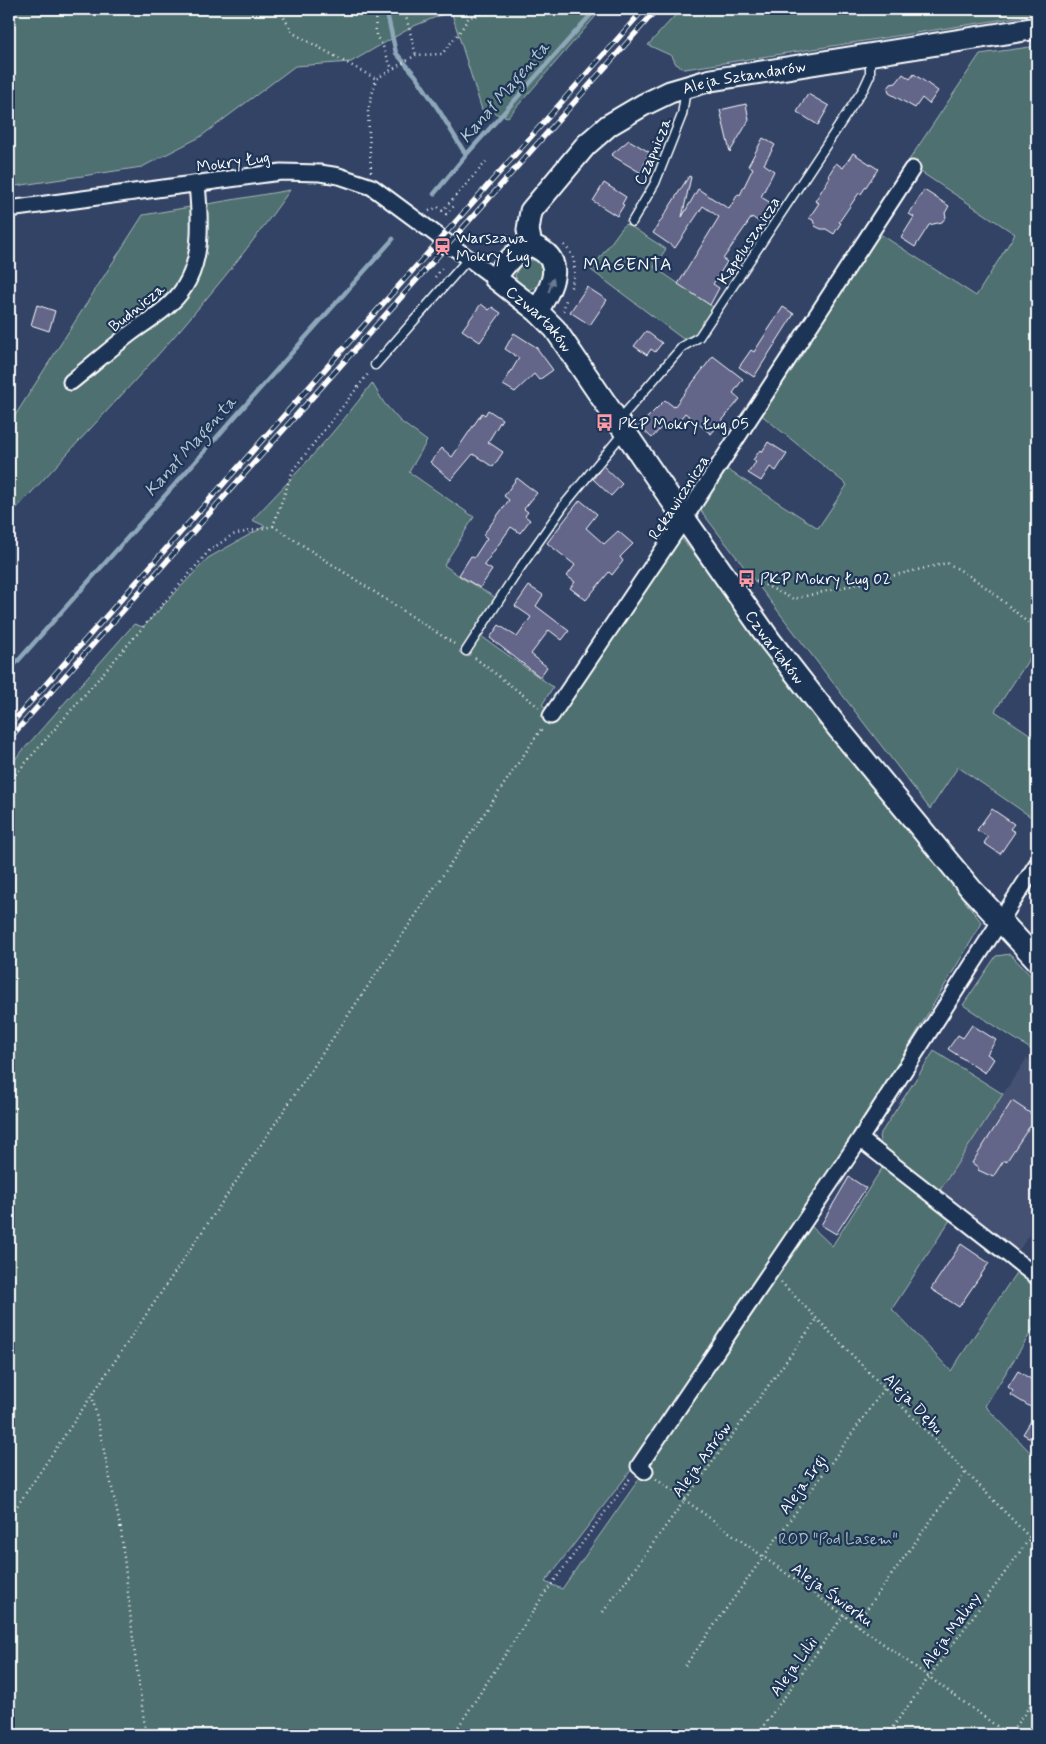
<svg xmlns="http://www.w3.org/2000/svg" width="1046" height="1744" viewBox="0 0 1046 1744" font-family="Mynerve,sans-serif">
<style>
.built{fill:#455173}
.green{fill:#4f7070;stroke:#a7b8b8}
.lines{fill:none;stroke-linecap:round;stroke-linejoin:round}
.stream{stroke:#8ea7b9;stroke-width:4.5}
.building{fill:#636589;stroke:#fff}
.lane-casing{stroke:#fff;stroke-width:11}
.street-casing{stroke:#fff;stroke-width:19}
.secondary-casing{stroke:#fff;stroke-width:25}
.path{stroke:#fff;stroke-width:2.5;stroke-dasharray:1 4;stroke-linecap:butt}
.lane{stroke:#1d3557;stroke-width:8}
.street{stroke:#1d3557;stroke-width:15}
.secondary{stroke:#1d3557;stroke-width:21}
.rail-casing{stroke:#fff;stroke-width:5.5}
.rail{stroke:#1d3557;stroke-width:4;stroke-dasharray:11;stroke-linecap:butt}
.oneway{fill:#6c7c92}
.labels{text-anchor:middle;stroke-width:4.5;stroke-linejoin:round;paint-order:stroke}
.street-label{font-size:16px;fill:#fff;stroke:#1d3557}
.poi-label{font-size:16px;fill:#fff;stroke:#1d3557;text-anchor:start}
.park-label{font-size:16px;fill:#b0bfbf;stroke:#1d3557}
.water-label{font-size:18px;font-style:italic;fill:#b4c5d0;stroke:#1d3557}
.neighbourhood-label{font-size:18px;letter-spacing:1px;fill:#fff;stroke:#1d3557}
</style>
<rect width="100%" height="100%" fill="#324366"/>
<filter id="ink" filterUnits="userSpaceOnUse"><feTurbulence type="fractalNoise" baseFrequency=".02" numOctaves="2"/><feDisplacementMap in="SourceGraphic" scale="10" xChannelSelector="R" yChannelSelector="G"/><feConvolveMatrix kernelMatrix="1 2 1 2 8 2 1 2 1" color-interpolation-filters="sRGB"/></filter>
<g filter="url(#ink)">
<!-- built -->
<path class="built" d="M1027,1058L1037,1069V1222L1016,1255L938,1193Z"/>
<!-- green -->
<path class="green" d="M9,9H602L508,117L482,110L451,11L414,26L351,62L295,66L200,137L142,167L9,187Z
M681,9H1037V14L685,69L676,64L672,56L648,45Z
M1037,46V647L995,711L1037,739V821L958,767L930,809L698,507L725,468L818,528L847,485L759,413L877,232L976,296L1015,234L907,163L980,54Z
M290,190C234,270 171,342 105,413C73,447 42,482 9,516V425L143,215Z
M627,224L666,249L654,267L716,309L699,332L683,339L591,270L624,225Z
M530,260C550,258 546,287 528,290L518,284L515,275L519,267Z
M372,383L384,403L400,421L427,441L409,472L474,517L444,565L462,578L498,599L459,652L468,657L481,636L553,687L542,705L558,715L679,535L982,923L856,1134L635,1465L545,1582L562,1589L688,1409L809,1224L832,1246L884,1165L952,1217L892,1309L951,1371L1019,1268L1037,1282V1323L985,1406L1037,1459V1735H9V766L134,624L143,627L208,558L265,526L252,520C294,476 336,432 372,383Z
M1010,954L1037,982V1041L1032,1050L963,1005L996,956Z
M934,1051L1003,1094L938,1193L882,1150L879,1136Z"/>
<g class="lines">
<!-- stream -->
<path class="stream" d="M386,9L396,53L416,76L440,112L466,155
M434,194L466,155L596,9
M9,671L393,239"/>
</g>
<!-- building -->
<path class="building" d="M903,74L910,79L914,74L938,91L929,104L922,98L915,108L889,93L888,88L891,84L896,83Z
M808,94L829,106L818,125L797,112Z
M746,104L749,120L730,152L720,110Z
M763,138L775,145L764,164L774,171L761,197L771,203L759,222L752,217L723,259L727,262L713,284L719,288L710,305L678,284L719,217L703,206L675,248L653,233L689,176L691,177L682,217L698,189L729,209L738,194L740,195L753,168L748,166Z
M629,140L649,152L641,173L611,155Z
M853,153L878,169L861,194L859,193L839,222L841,223L834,234L826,229H821L815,226L813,220L809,218L819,203L815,201L830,177L828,176L836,163L843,168Z
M604,183L626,197L622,204L624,205L617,216L593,201Z
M924,190L949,206L945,213L946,217L942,222L929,225L915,247L901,238L914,217L909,214Z
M587,287L607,300L590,325L570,312Z
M481,304L489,310L492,307L501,313L480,342L462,330Z
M37,305L55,311L49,331L31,325Z
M783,307L794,314L754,377L739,367L751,350L754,352Z
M646,331L662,343L655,352L651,349L647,355L634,346Z
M514,333L536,347L553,370L539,380L534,374L515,392L503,385L519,358L505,349Z
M713,356L743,379L733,393L740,399L711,434L685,413L673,428L665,423L652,438L639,426L665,400L674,407Z
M488,410L502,419L488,442L503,452L493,467L473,454L451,480L430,462L442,448L452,457L482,413L485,415Z
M768,442L787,454L776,471L770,467L761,481L748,473L756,462L753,460L760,450L762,452Z
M603,466L622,484L611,496L593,479Z
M517,478L537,493L524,509L528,512L525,516L530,520L520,533L511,527L484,565L492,570L480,588L459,575L471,556L474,558L487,538L483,535L509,500L504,496Z
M580,500L597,514L586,528L604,544L618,531L633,544L620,557L623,561L612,575L609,572L586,600L570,588L575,582L567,576L575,565L547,543Z
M529,586L543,595L536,606L569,631L562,640L549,630L531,654L547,667L540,677L490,638L499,625L517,637L531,617L515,606Z
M992,809L1014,824L1010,829L1015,832L1000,854L984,843L988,837L977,830Z
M972,1025L996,1040L987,1054L994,1059L985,1073L948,1049L958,1035L963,1038Z
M1012,1101L1036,1117L1006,1162L1004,1160L993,1177L978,1170V1167L972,1163Z
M849,1177L866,1188L836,1234L821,1225Z
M961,1244L989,1263L959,1307L931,1289Z
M1018,1371L1037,1383V1442L1023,1434L1037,1411L1011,1395L1013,1391L1008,1387Z"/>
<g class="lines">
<defs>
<path id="lane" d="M632,222L655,183L682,115L686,89
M375,365L469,258
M620,419L682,347L699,337L864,88L870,75V57
M466,651L518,571L564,505L624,432"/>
<path id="street" d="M9,209L281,172L320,173L339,176L372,187L495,278
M71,382C91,366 110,349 131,333C144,323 159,315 171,303C204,273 201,225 197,184
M551,716L684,519L912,169
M860,1139L1037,1277
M645,1471L639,1466L860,1139L1037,864"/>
<g id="secondary">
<path id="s1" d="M531,245L528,230L531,211L586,145L609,125L643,105L670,92L711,80L1037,28"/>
<path id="s2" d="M537,311C552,287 568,259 531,245C514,252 506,263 495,278L537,311L555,329L668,495L771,642L838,728L971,889L1037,960"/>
</g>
</defs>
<!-- lane casing -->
<use href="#lane" class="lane-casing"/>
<!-- street casing -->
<use href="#street" class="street-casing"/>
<!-- secondary casing -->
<use href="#secondary" class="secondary-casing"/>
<!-- path -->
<path class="path" d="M279,9L293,33L376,79
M375,9L376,36L382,44L392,69
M404,9L416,55
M371,172L368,111L376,79L416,55L442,54L461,30L469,17L492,12L500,9
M429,211L438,207L446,214L456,204
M442,211L487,161H489
M500,242L510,232
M564,245C578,258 576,273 570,290
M435,277L442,268L444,270
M563,311L566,300
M273,526L456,645
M747,576L793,599L947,563C981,580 1009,606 1037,631
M475,658L540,708
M9,782L209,551L232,535L273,526L293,470L368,374
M781,1282L1037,1545
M92,1395L121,1530L134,1648L146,1735
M656,1479L1009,1735
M9,1518L542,728
M603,1612L817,1319
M856,1624L966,1472
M685,1666L884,1389
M761,1729L844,1615
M453,1735L543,1596L631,1477
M887,1735L1030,1538
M1009,1735L1037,1696"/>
<!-- lane -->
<use href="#lane" class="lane"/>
<!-- street -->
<use href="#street" class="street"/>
<!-- secondary -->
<use href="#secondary" class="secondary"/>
<defs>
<path id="rail" d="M9,726L644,9
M9,739L657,9"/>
</defs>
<!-- rail casing -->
<use href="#rail" class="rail-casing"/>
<!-- rail -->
<use href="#rail" class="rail"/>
</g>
<!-- one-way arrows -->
<defs><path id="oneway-solid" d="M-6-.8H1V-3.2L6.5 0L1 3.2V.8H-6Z" transform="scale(1.25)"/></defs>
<use class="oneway" href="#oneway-solid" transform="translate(551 285) rotate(-71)"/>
</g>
<!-- icons -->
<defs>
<symbol id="station-bare" viewBox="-9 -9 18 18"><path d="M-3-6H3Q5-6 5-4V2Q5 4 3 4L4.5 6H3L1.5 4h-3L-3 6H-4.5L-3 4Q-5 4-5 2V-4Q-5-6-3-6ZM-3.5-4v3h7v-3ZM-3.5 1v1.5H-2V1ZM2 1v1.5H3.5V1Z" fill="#ff9aa2" stroke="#1d3557" stroke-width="2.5" paint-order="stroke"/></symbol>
<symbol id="bus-bare" viewBox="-9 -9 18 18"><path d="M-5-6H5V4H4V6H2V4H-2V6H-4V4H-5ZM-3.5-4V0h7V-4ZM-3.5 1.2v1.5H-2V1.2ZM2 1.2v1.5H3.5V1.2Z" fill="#ff9aa2" stroke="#1d3557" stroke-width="2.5" paint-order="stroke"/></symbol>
</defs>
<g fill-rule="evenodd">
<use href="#station-bare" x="430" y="234" width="25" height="25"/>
<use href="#bus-bare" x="592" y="410" width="25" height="25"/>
<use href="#bus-bare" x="734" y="566" width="25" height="25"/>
</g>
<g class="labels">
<!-- street labels -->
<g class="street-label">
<text dy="6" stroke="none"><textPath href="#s1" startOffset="296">Aleja Sztandarów</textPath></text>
<text transform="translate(652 151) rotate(-67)" y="6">Czapnicza</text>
<text transform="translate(233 161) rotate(-8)" y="6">Mokry Ług</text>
<text transform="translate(748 240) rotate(-57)" y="6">Kapelusznicza</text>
<text transform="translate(136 307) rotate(-39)" y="6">Budnicza</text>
<text dy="6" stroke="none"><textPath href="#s2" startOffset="191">Czwartaków</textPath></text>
<text transform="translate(678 497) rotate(-57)" y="6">Rękawicznicza</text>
<text dy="6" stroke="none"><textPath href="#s2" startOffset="596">Czwartaków</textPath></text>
<text transform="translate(914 1403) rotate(46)" y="6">Aleja Dębu</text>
<text transform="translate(701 1459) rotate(-54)" y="6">Aleja Astrów</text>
<text transform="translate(802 1484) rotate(-54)" y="6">Aleja Irgi</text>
<text transform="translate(833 1594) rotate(36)" y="6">Aleja Świerku</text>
<text transform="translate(950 1630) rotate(-54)" y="6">Aleja Maliny</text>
<text transform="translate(793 1666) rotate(-54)" y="6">Aleja Lilii</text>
</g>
<!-- poi labels -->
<g class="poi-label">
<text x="456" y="243">Warszawa<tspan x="456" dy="18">Mokry Ług</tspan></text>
<text x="618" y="429">PKP Mokry Ług 05</text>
<text x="760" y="584">PKP Mokry Ług 02</text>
</g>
<!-- park labels -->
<g class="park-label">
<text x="838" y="1544">ROD "Pod Lasem"</text>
</g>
<!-- water labels -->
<g class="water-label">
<text transform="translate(504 92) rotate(-49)" y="6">Kanał Magenta</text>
<text transform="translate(190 446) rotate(-48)" y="6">Kanał Magenta</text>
</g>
<!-- neighbourhood labels -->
<g class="neighbourhood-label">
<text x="628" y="270">MAGENTA</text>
</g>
</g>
<!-- margin -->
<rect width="1046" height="1744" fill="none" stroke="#1d3557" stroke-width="30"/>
<rect x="15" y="15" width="1016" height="1714" fill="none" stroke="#fff" stroke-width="2" filter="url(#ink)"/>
</svg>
